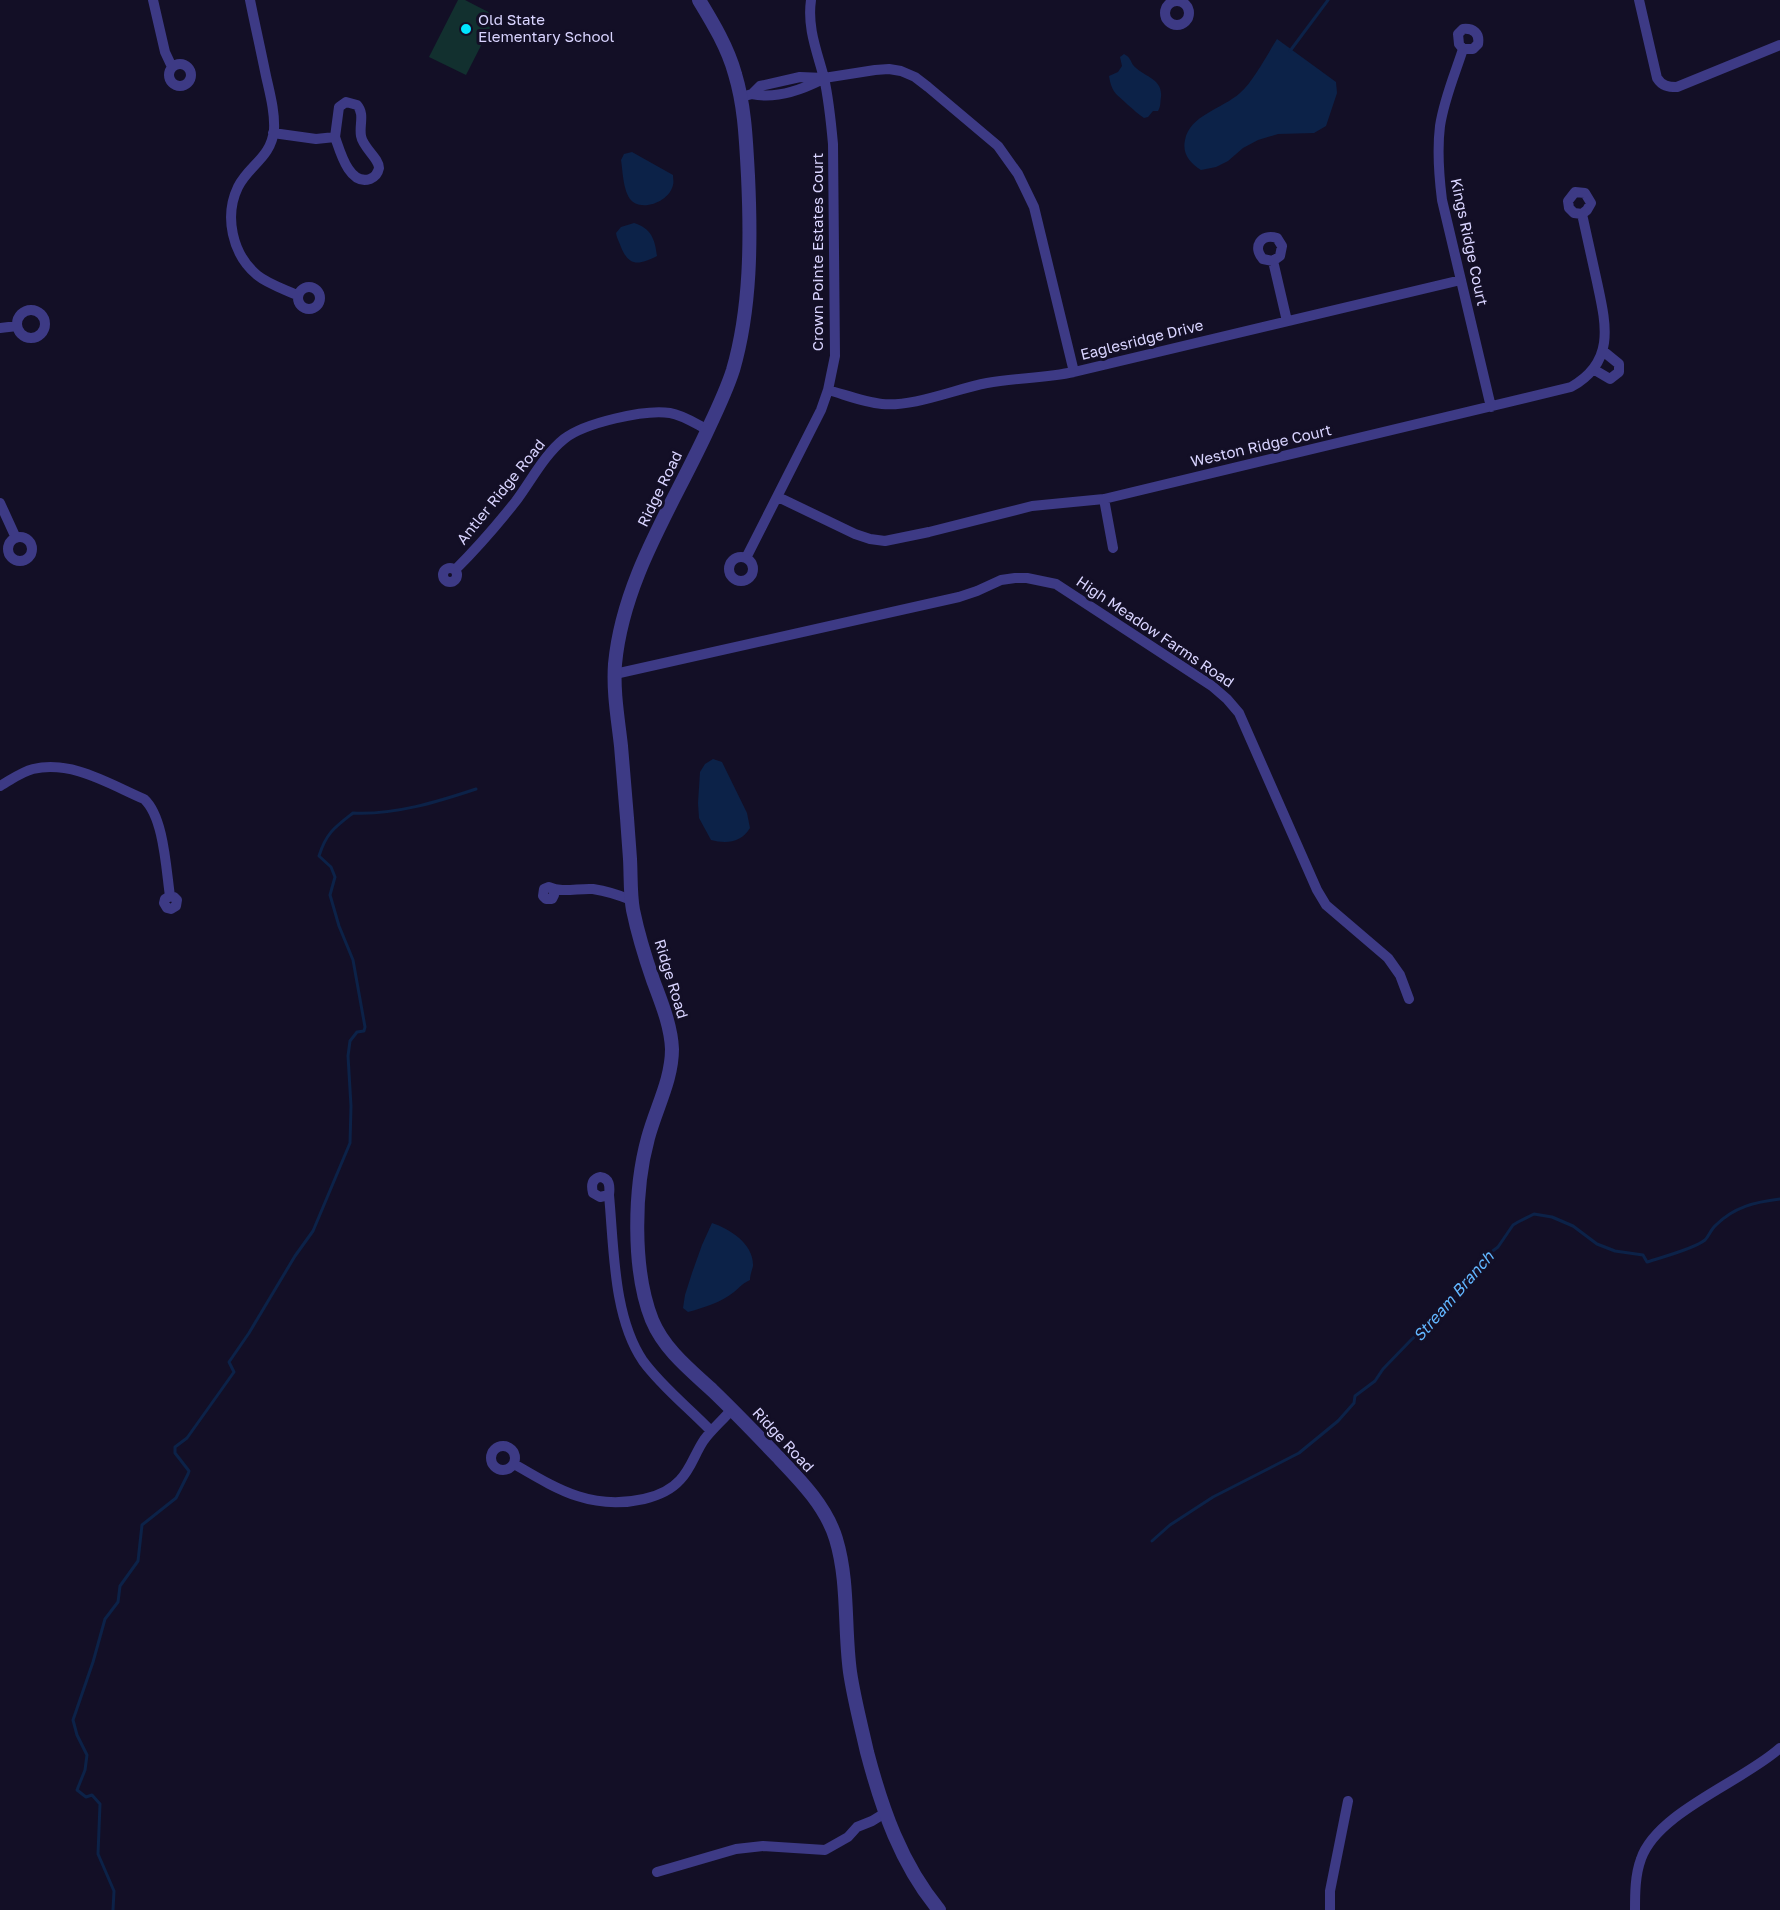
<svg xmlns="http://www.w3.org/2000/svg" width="1780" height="1910" viewBox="0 0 1780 1910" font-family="'Golos Text',sans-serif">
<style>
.green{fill:#12302f}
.water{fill:#0c2248}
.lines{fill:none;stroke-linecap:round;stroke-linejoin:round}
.stream{stroke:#0c2248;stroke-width:3}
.minor{stroke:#3d3a85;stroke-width:10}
.tertiary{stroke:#3d3a85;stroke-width:14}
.poi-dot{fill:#00e5ff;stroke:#130f26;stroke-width:2}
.labels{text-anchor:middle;stroke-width:6;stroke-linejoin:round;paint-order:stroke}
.poi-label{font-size:15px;fill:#d9d4ff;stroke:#130f26;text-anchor:start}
.street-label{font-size:15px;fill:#d9d4ff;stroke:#130f26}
.water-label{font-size:16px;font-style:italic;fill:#62b6ff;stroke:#130f26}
</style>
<rect width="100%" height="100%" fill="#130f26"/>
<!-- green -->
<path class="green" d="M458,0H465L496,16L466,75L429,57Z"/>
<!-- water -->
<path class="water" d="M1277,39L1336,82L1337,93L1326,126L1314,133L1278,134L1258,140L1243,148L1228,161L1216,167L1201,170C1190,163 1182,154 1185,140C1190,115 1222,109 1240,93C1253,82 1267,55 1277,39Z
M1124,54C1130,57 1130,60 1133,65C1143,77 1163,78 1161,97C1160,103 1161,106 1158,111H1153L1148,117L1144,118C1138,114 1134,110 1128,105C1117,94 1112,94 1109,76L1118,72L1122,66L1120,57Z
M632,152L673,175C673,179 674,182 673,185C670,200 646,211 633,202C623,194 623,172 621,160L624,154Z
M634,223C651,228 655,239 657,256C639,265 629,267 621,247C619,241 617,239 616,233L621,227Z
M713,759L722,762L747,813L750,828C741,843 726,844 711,840L699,818L698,803L700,772L705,764Z
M712,1223C730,1229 754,1244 753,1266C752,1270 750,1275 750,1280C743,1283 740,1287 734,1292C722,1302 703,1308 688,1312L683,1308L685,1295L692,1273L702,1245Z"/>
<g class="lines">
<!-- stream -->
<path class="stream" d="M1290,51L1328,0
M1152,1541L1170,1525L1213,1497L1299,1453L1338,1421L1354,1403L1355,1396L1375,1381L1383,1369L1411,1340L1434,1319L1473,1276L1490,1253L1498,1247L1513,1225L1518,1222L1534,1214L1552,1217L1573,1226L1597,1244L1615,1251L1643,1255L1647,1262C1662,1257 1694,1249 1705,1240C1709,1236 1711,1229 1716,1225C1734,1207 1755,1202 1780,1199
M113,1910L114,1891L98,1854L100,1804L92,1795L86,1797L77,1790L85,1770L87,1755L77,1735L73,1720L93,1662L105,1619L118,1602L120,1586L138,1561L142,1525L176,1498L188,1474L189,1471L175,1453V1447L187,1438L234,1372L229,1362L249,1333L295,1256L313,1231L350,1143L351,1106L348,1056L350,1041L357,1032L364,1031L365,1027L353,960L339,926L330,895L335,877L331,867L319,856C326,833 335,827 353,813C395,815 437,802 476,789"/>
<!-- minor -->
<path class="minor" d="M153,0L165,52L172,67
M250,0C255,25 261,51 266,76C270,94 275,112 274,130C271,158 249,165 238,187C224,216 232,254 257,275C268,284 284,289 297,295
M1639,0L1657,78C1662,86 1668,87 1677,87L1780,45
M1165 13a12 12 0 1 1 24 0a12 12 0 1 1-24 0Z
M1463,49L1459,44L1458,34L1463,29C1473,28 1480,33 1478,44L1473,49H1463C1455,74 1444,99 1440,126C1437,150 1439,176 1442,200L1491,407
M169 75a11 11 0 1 1 22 0a11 11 0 1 1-22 0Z
M752,94C774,99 801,90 821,80
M741,97L752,94L760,86L800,77L824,78L875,70L889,69L901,71L915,77L928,87L998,146L1018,174L1034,207L1074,372
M273,133L316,139L335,137C340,151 349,186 370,179C375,177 378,173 379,168C379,158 363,148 361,136C359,125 365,114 357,105L346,102L339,107L335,137
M1273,261L1263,259C1252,247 1261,233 1277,238L1282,246L1280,256L1273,261L1287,321
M298 298a11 11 0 1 1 22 0a11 11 0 1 1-22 0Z
M17 324a14 14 0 1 1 28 0a14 14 0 1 1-28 0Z
M0,328L17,326
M1593,369L1610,379L1619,372V364L1603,351
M828,390C846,395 864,402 882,404C914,407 955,389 987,383C1016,378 1045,378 1074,372L1461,280
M778,497L855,534L870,539L885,541L929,532L1032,506L1104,499L1571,387C1616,362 1606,324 1597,282C1592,259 1587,236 1582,214L1587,210L1591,203L1585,193L1575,192L1568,201L1569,208L1574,213L1582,214
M1104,499L1113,548
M0,503L16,538
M8 549a12 12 0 1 1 24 0a12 12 0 1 1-24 0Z
M729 569a12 12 0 1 1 24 0a12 12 0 1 1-24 0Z
M746,558L821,410L828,390L835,356L833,144C831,122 829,100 824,78C817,51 807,28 811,0
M443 575a7 7 0 1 1 14 0a7 7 0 1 1-14 0Z
M455,570C477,548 497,525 516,501C531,481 544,455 564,439C584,423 645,409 670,413C683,415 696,424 708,430
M615,674L959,597L977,591L1001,580L1015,578H1027L1056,584L1212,686L1227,699L1239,713L1317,890L1326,905L1388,958L1400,975L1409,999
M0,786C11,780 21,772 33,769C72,760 109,784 144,799C164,817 166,869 170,896L174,897L177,900L176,906L171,909L167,908L164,903L165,899L170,896
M554,890V895L552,899H546L543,896L544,889L549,887C562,893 578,888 593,889C606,891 619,895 631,900
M609,1195C610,1187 610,1178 600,1177C592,1179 591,1185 593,1193L600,1197L609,1195C614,1247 613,1317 643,1361C662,1387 689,1408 711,1431
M491 1458a12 12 0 1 1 24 0a12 12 0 1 1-24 0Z
M514,1464C557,1489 591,1511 644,1499C657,1496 671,1490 680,1480C691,1469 695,1453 704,1440C712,1429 723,1420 732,1409
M657,1872L736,1849L763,1846L825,1850L848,1837L857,1827L872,1821L885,1813
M1330,1910V1891L1348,1801
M1635,1910C1635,1894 1635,1875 1641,1859C1657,1812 1744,1781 1780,1748"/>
<!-- tertiary -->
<path class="tertiary" d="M699,0C713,23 728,48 735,74C745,107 746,141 748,176C751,239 751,308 733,370C727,389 718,408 709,427C674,504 623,578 615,664C613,692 618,719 621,746C623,770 625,794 627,818C628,832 629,845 630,859C631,876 630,894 633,910C638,934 645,957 653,980C661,1002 671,1025 672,1049C672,1080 656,1108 648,1138C634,1189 632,1270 652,1320C664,1349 689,1369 712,1390C734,1411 756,1434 777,1456C800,1480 826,1506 836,1539C849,1582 844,1628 850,1672C854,1699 861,1725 867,1752C882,1809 901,1864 939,1910"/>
</g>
<!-- markers -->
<circle class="poi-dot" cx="466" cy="29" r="6"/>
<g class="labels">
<!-- poi labels -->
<g class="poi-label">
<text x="478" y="25">Old State<tspan x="478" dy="17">Elementary School</tspan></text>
</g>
<!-- street labels -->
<g class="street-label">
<text transform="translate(1469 242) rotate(78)" y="5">Kings Ridge Court</text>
<text transform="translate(818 252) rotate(-90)" y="5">Crown Pointe Estates Court</text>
<text transform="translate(1142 340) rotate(-14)" y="5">Eaglesridge Drive</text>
<text transform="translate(1261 446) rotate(-13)" y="5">Weston Ridge Court</text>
<text transform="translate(660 489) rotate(-64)" y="5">Ridge Road</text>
<text transform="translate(501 492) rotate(-51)" y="5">Antler Ridge Road</text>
<text transform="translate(1155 632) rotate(34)" y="5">High Meadow Farms Road</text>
<text transform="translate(671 979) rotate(73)" y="5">Ridge Road</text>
<text transform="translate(783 1440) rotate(47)" y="5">Ridge Road</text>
</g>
<!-- water labels -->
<g class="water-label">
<text transform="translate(1453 1296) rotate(-49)" y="6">Stream Branch</text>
</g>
</g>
</svg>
